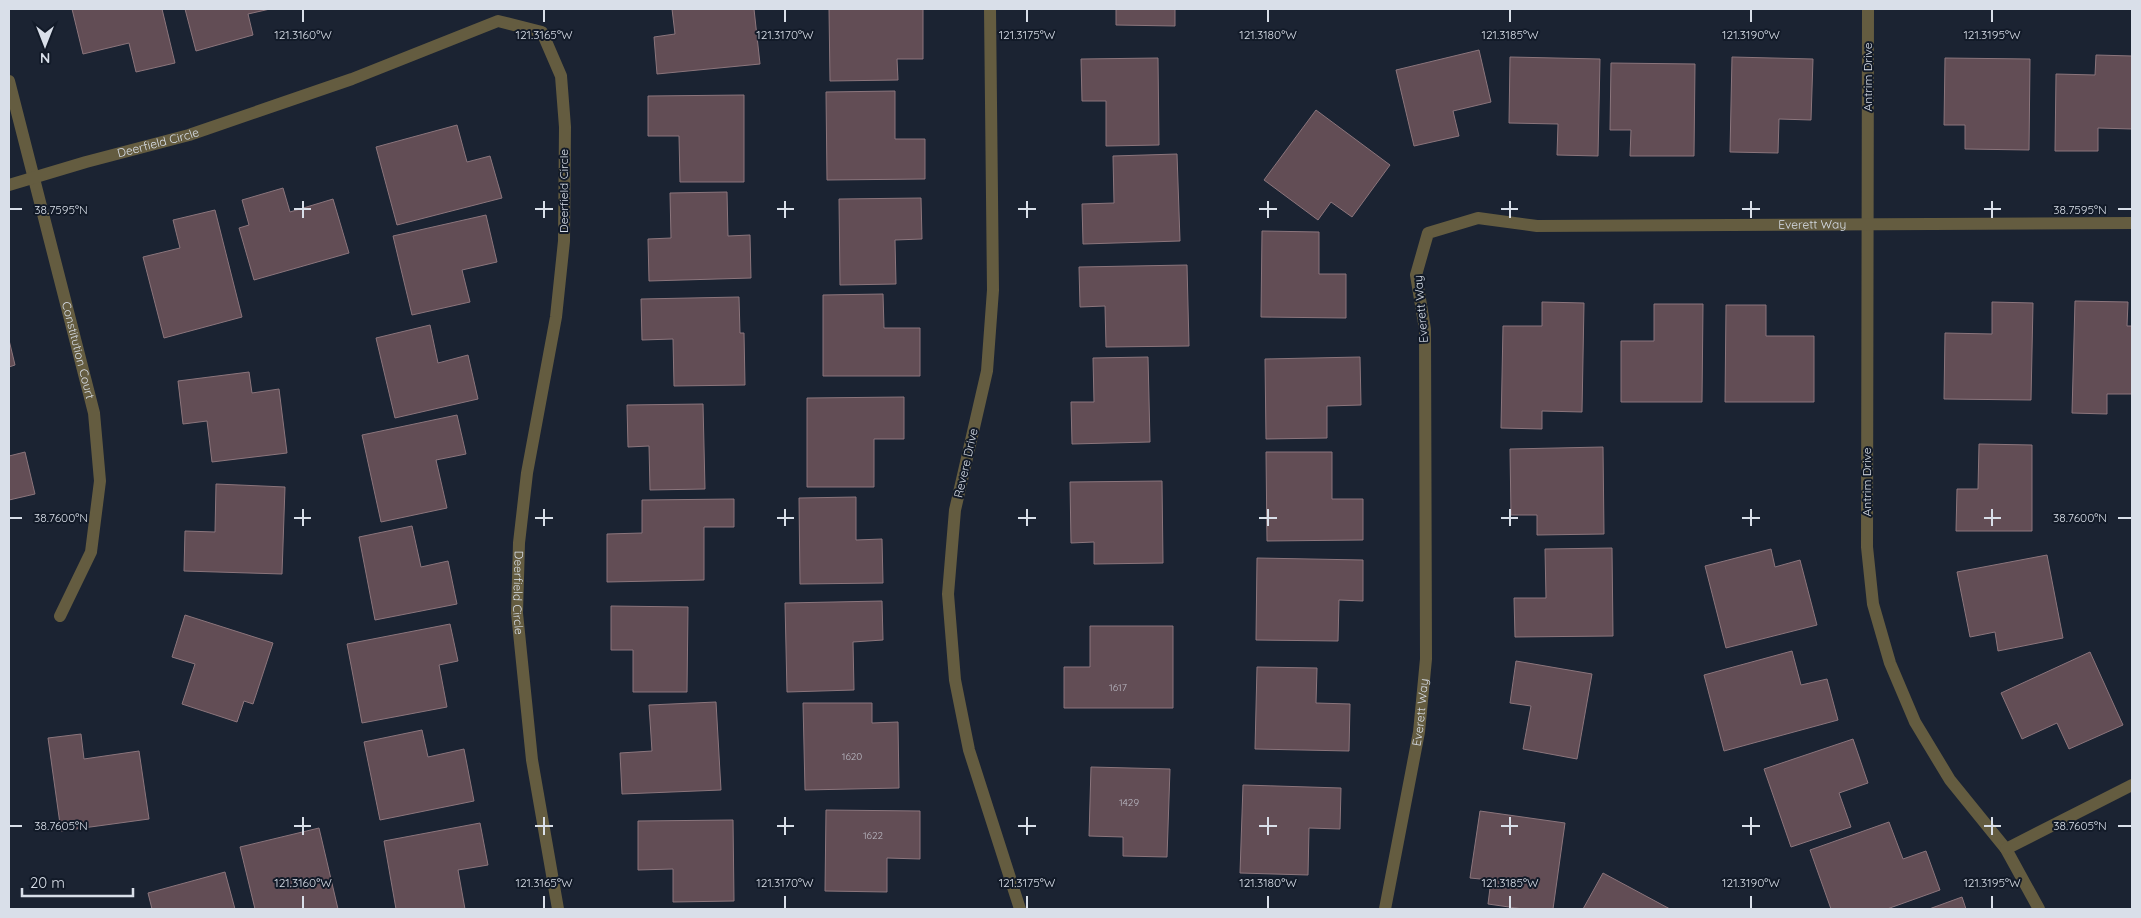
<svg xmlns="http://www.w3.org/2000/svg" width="2141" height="918" viewBox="0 0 2141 918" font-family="Quicksand,sans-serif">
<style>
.building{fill:#624d55;stroke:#8b757c}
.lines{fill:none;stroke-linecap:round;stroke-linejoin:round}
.minor{stroke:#645c40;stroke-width:12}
.ticks{fill:none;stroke:#d9dfe9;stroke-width:2}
.labels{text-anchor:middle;stroke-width:4;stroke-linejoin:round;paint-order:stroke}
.number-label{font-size:10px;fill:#bbbac4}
.street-label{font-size:12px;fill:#d9dfe9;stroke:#121a28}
.ticks-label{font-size:12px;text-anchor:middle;fill:#d9dfe9;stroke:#121a28;stroke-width:4;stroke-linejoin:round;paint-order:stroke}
</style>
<rect width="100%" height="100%" fill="#1b2332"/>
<!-- building -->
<path class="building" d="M72,9H162L175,63L136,72L129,43L83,54Z
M185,9H270L248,14L253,35L196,51Z
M672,9H754L760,64L657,74L654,37L675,34Z
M829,9H923V59H897L898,80L830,81Z
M1116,9H1175V26L1116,25Z
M1479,50L1491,102L1453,111L1459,136L1414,146L1396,70Z
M2096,55L2132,56V129L2098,128V151H2055L2056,74L2095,75Z
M1510,57L1600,59L1598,156L1557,155L1558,124L1509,123Z
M1732,57L1813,59L1811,120L1779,119L1778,153L1730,152Z
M1158,58L1159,145L1106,146V101H1082L1081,59Z
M1945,58L2030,59L2029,150L1965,149V125H1944Z
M1611,63L1695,64L1694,156H1630L1631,130H1610Z
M895,91V139H925V179L827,180L826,92Z
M744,95V182H680L679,136H648V96Z
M1316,110L1390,165L1352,217L1331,202L1318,220L1264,180Z
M457,125L467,162L490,156L502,198L397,225L376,147Z
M1177,154L1180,241L1083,244L1082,204L1114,203L1113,156Z
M283,188L290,212L333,199L349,253L254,280L239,228L249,225L242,200Z
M727,192L728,236L750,235L751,278L649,281L648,239L671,238L670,193Z
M921,198L922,239L895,240L896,284L840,285L839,199Z
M215,210L242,317L164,338L143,257L180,248L173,220Z
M486,215L497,262L462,270L470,302L412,315L393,236Z
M1262,231L1319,232V274H1346V318L1261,317Z
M1187,265L1189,346L1106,347L1105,306L1080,307L1079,267Z
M883,294L884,328H920V376H823V295Z
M739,297L740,333H744L745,385L674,386L673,339L642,340L641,299Z
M2075,301L2128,302L2127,326H2132V394H2107V414L2072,413Z
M1542,302L1584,303L1582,412L1542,411V429L1501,428L1503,326H1542Z
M1992,302L2033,303L2031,400L1944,399L1945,333L1992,334Z
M1654,304H1703L1702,402H1621V341H1654Z
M1726,305H1766V336H1814V402H1725Z
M430,325L438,363L468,355L478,399L395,418L376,338Z
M9,340L15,365L9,367Z
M1148,357L1150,442L1072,444L1071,402H1094L1093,358Z
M1360,357L1361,405L1327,406V438L1266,439L1265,359Z
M249,372L252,393L279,389L287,453L212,462L207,421L183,424L178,381Z
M904,397V439H874V487H807V398Z
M703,404L705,489L650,490L649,446L628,447L627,405Z
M457,415L466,454L436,460L447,508L381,522L362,435Z
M1979,444L2032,445V531H1956L1957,489H1978Z
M1603,447L1604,534L1537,535V515H1511L1510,449Z
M25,452L35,494L9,500V456Z
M1266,452H1332V499H1363V540L1267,541Z
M1162,481L1163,563L1094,564V542L1071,543L1070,482Z
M216,484L285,487L282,574L184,571L185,531L215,532Z
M856,497V540L882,539L883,583L800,584L799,498Z
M734,499V527H704V580L607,582V534L642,533V500Z
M412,526L421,567L448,561L457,604L375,620L359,537Z
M1612,548L1613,636L1515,637L1514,598H1546L1545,549Z
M1771,549L1775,567L1800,560L1817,625L1726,648L1705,566Z
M2047,555L2063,638L1998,651L1995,632L1970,637L1957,572Z
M1257,558L1363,560V601L1339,600L1338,641L1256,640Z
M882,601L883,640L853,642L854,690L787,692L785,603Z
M611,606L688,607L687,692H633V650H611Z
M185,615L273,643L253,704L244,701L237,722L182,704L195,664L172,657Z
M450,624L458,661L439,665L447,707L362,723L347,644Z
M1090,626H1173V708H1064V667H1090Z
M1792,651L1801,685L1827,679L1838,720L1724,751L1704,675Z
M2090,652L2123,725L2069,749L2057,723L2022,739L2001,693Z
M1516,661L1592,674L1577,759L1523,749L1531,706L1510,703Z
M1257,667L1317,668L1316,703L1350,704L1349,751L1255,749Z
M716,702L721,790L622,794L620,753L652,751L649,705Z
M803,703H872V723L898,722L899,788L805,790Z
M422,730L428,757L464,749L474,801L380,820L364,742Z
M81,734L84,759L139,751L149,819L61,831L48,738Z
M1853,739L1868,783L1839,793L1851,827L1791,847L1764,769Z
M1091,767L1170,769L1167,857L1123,856V837L1089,836Z
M1243,785L1341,788L1340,829L1309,828L1308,875L1240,873Z
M826,810L920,811V859L887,858V892L825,891Z
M1480,811L1565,823L1553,909H1523L1488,904L1491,880L1470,878Z
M733,820L734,901L673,902V869L638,870V821Z
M1889,822L1903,859L1926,851L1940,890L1887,909H1831L1810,850Z
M480,823L488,865L458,870L465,909H396L384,841Z
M319,828L338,909H255L240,847Z
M225,872L235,909H152L148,893Z
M1603,873L1670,909H1583Z
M1962,897L1966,909H1929Z"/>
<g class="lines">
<!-- minor -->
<g class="minor">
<path d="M990,9L993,290L987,371L955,510L948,594L955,680L969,750L1020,909"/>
<path d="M1868,9L1867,547L1873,604L1890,663L1915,722L1950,780L2006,849L2039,909"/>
<path id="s1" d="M9,81L94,413L100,481L91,552L60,616"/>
<path id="s2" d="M9,185L86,162L189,135L352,79L498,21L542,32L561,76L565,127L564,241L556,317L527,473L519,543L517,613L532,760L558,909"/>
<path d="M2006,849L2132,785"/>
<path id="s3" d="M1385,909L1419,732L1426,659L1425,329L1416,275L1428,233L1478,218L1537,226L2132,223"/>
</g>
</g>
<!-- ticks -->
<path class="ticks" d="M303,10V22M544,10V22M785,10V22M1027,10V22M1268,10V22M1510,10V22M1751,10V22M1992,10V22M303,201V218M544,201V218M785,201V218M1027,201V218M1268,201V218M1510,201V218M1751,201V218M1992,201V218M10,209H22M294,209H311M535,209H553M777,209H794M1018,209H1036M1259,209H1277M1501,209H1518M1742,209H1760M1984,209H2001M2118,209H2131M303,509V526M544,509V526M785,509V526M1027,509V526M1268,509V526M1510,509V526M1751,509V526M1992,509V526M10,518H22M294,518H311M535,518H553M777,518H794M1018,518H1036M1259,518H1277M1501,518H1518M1742,518H1760M1984,518H2001M2118,518H2131M303,817V835M544,817V835M785,817V835M1027,817V835M1268,817V835M1510,817V835M1751,817V835M1992,817V835M10,826H22M294,826H311M535,826H553M777,826H794M1018,826H1036M1259,826H1277M1501,826H1518M1742,826H1760M1984,826H2001M2118,826H2131M303,896V908M544,896V908M785,896V908M1027,896V908M1268,896V908M1510,896V908M1751,896V908M1992,896V908"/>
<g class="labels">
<!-- number labels -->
<g class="number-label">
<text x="1118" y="691">1617</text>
<text x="852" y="760">1620</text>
<text x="1129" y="806">1429</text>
<text x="873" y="839">1622</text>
</g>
<!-- street labels -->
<g class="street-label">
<text transform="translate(1868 77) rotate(-90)" y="4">Antrim Drive</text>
<text dy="4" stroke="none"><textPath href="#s2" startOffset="155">Deerfield Circle</textPath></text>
<text transform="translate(564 191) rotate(-90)" y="4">Deerfield Circle</text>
<text dy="4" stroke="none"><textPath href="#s3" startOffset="1069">Everett Way</textPath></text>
<text transform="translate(1421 309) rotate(-95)" y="4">Everett Way</text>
<text dy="4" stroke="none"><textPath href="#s1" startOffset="278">Constitution Court</textPath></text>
<text transform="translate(966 463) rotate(-77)" y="4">Revere Drive</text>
<text transform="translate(1867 482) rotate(-90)" y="4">Antrim Drive</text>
<text dy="4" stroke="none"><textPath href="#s2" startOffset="1130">Deerfield Circle</textPath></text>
<text dy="4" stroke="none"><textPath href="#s3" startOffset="200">Everett Way</textPath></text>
</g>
</g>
<g class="ticks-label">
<text x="303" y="39">121.3160°W</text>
<text x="544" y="39">121.3165°W</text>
<text x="785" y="39">121.3170°W</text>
<text x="1027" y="39">121.3175°W</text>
<text x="1268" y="39">121.3180°W</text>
<text x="1510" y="39">121.3185°W</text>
<text x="1751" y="39">121.3190°W</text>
<text x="1992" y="39">121.3195°W</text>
<text x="2080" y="214">38.7595°N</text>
<text x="61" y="214">38.7595°N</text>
<text x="2080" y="522">38.7600°N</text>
<text x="61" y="522">38.7600°N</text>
<text x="2080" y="830">38.7605°N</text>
<text x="61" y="830">38.7605°N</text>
<text x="303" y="887">121.3160°W</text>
<text x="544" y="887">121.3165°W</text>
<text x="785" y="887">121.3170°W</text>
<text x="1027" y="887">121.3175°W</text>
<text x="1268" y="887">121.3180°W</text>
<text x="1510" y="887">121.3185°W</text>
<text x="1751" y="887">121.3190°W</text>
<text x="1992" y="887">121.3195°W</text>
</g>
<!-- border -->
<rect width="2141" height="918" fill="none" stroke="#d9dfe9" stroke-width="20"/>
<!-- north arrow -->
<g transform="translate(45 45) rotate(180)" stroke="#121a28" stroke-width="4" paint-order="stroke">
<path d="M0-4L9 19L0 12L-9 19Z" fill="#d9dfe9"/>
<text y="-8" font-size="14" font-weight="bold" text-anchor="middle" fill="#d9dfe9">N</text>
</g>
<!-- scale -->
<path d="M22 888v8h111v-8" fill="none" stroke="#d9dfe9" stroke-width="2.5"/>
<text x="30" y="888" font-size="15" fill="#d9dfe9" stroke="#121a28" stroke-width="4" paint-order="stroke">20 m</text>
</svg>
